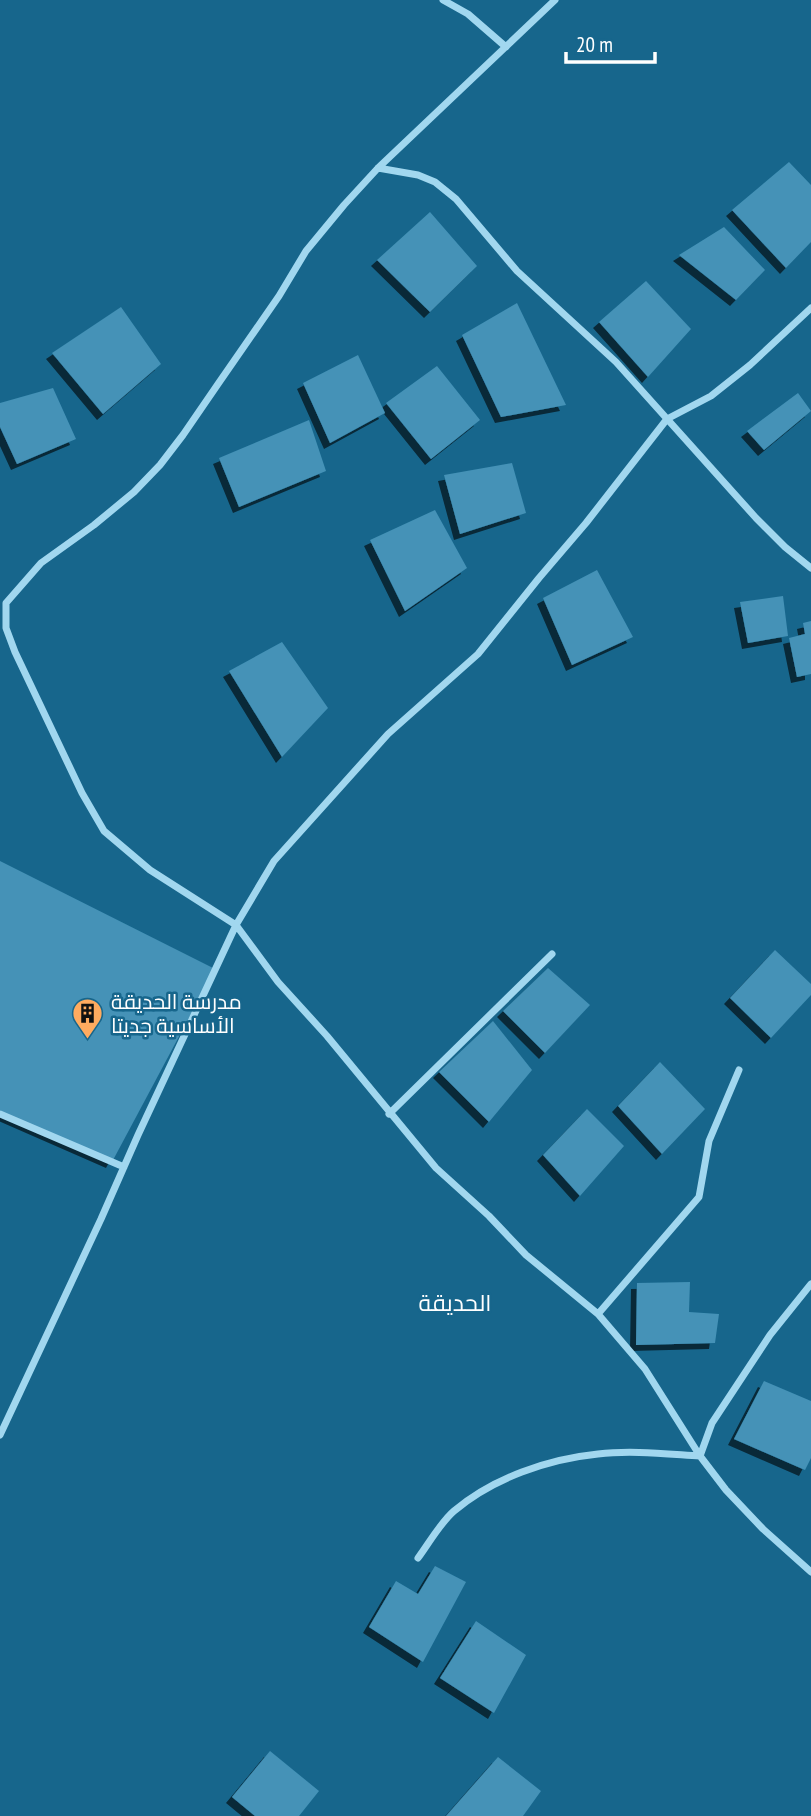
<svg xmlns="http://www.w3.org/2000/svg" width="811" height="1816" viewBox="0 0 811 1816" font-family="'PT Sans Narrow',Cairo,sans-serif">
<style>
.building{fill:#4492b7;filter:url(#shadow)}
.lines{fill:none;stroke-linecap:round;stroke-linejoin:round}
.minor{stroke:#a1d7ef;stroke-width:7}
.labels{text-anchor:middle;stroke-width:5;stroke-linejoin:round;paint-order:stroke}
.poi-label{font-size:21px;fill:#fff;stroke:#17668c;text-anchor:start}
.neighbourhood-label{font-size:23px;fill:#fff;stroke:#17668c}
</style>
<defs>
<filter id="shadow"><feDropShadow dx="-6" dy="6" stdDeviation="0" flood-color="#0009"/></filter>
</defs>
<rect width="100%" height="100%" fill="#17668c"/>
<!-- building -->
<path class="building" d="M789,162L811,185V242L786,268L732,210Z
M430,212L477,266L430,312L377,260Z
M724,227L765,270L736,300L679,255Z
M646,281L691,329L648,377L599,322Z
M517,303L566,405L501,417L462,335Z
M121,307L161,364L103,414L52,353Z
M358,355L385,413L330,443L303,383Z
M437,366L480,420L431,459L386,403Z
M53,388L76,439L17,464L0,427V403Z
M798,393L811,411L764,450L747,431Z
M309,420L326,471L239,507L219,458Z
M512,463L526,513L460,534L444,475Z
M435,510L467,568L405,611L370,540Z
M597,570L633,637L572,665L543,598Z
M783,596L788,636L748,643L740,602Z
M811,621V674L797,677L789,638L805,634L803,623Z
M282,642L328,708L282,757L229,671Z
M0,861L215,969L112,1162L0,1113Z
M775,950L811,984V995L771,1038L730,998Z
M548,968L590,1005L545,1053L503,1011Z
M493,1021L532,1070L489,1122L439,1072Z
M660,1062L705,1109L662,1154L618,1106Z
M587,1109L624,1146L580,1196L543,1155Z
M690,1282L689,1312L719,1314L715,1343L636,1345L637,1283Z
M764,1381L811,1401V1458L805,1470L734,1439Z
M435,1566L466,1582L423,1662L369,1627L396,1581L418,1594Z
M476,1621L526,1655L494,1713L440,1678Z
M270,1751L319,1791L299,1816H255L232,1797Z
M498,1757L541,1791L523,1816H446Z"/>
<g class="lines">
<!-- minor -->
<path class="minor" d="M443,0L468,14L506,47
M555,0L378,168L344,205L306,251L279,296L218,384L183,435L160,465L134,492L94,525L41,563L6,603V628L15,652L82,793L104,831L150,870L236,925L278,982L327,1036L436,1168L489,1216L526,1255L598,1314L645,1369L700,1456L726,1490L763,1529L811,1572
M378,168L418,175L435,182L456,199L517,271L616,362L756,518L785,547L811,568
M0,1114L124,1167
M389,1114L552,954
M598,1314L699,1197L709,1141L739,1070
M0,1435L101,1219L138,1135L236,925L274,861L388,734L478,654L539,578L586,523L667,419L711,396L750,365L811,308
M418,1558C429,1543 441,1522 454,1511C493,1478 548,1459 598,1454C631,1450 667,1454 700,1456L712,1423L770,1335L811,1284"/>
</g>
<!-- icons -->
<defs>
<symbol id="building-pin" viewBox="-11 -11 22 30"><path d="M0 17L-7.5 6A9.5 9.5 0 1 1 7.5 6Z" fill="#ffab5f" stroke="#17668c"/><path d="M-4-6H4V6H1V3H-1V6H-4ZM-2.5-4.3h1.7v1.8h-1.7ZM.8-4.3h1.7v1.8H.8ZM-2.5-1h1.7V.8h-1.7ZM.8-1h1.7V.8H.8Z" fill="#111"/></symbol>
</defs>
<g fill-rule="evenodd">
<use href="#building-pin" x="70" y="996" width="35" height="47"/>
</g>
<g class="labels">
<!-- poi labels -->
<g class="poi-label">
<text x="111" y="1009">مدرسة الحديقة<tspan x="111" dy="24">الأساسية جديتا</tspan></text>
</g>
<!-- neighbourhood labels -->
<g class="neighbourhood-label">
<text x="455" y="1311">الحديقة</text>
</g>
</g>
<!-- scale -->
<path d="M566 52v10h89v-10" fill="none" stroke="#ffffff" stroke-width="3.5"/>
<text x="576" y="52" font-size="21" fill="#ffffff" stroke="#17668c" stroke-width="5" paint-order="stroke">20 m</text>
</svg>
